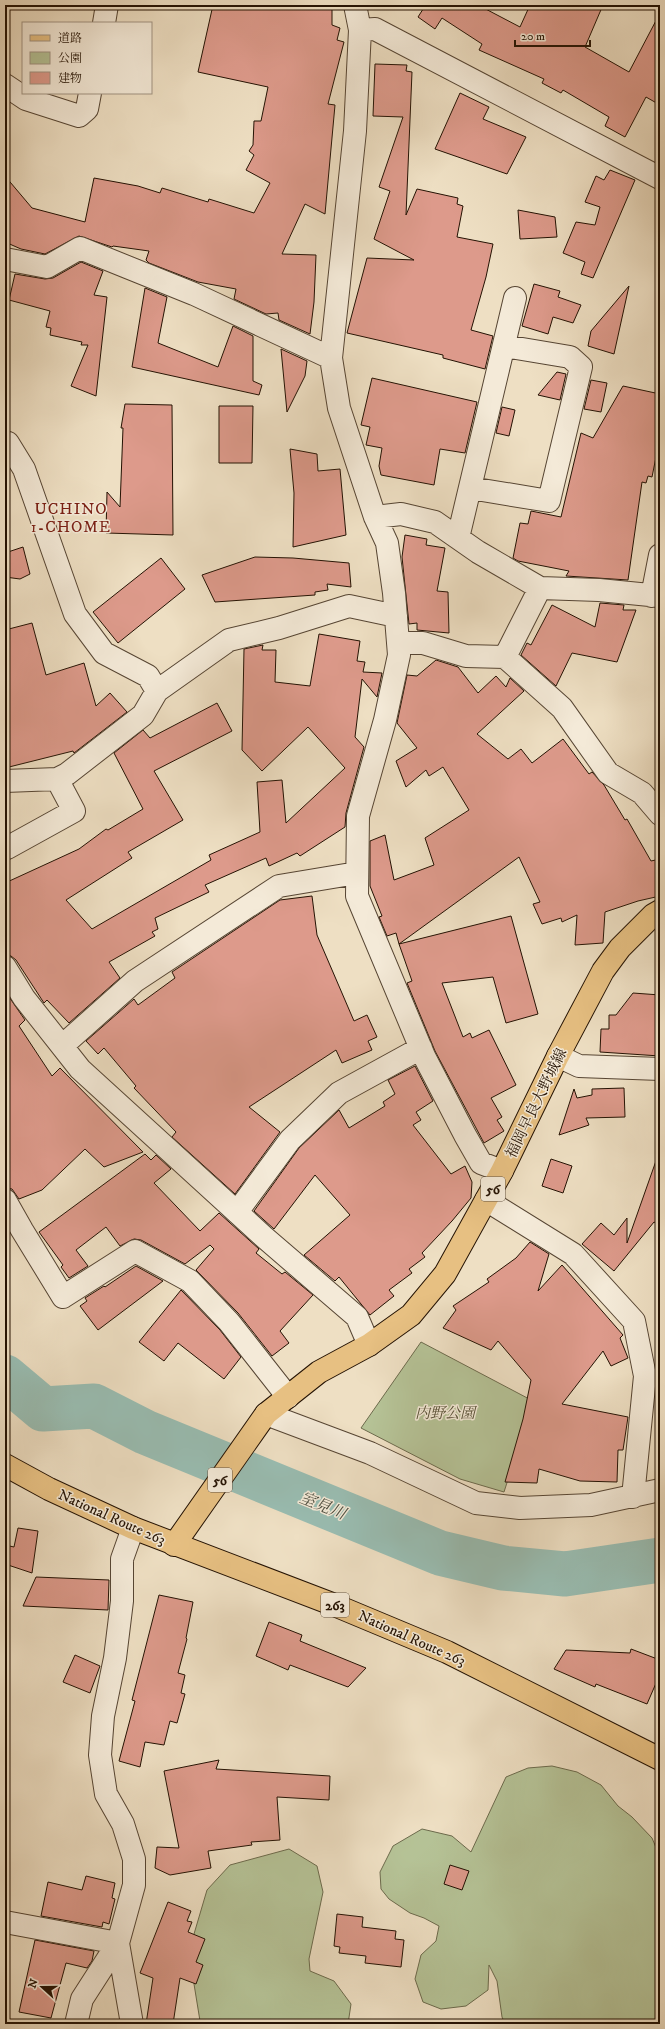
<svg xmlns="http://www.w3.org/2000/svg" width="665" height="2029" viewBox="0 0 665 2029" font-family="'IM FELL DW Pica','Noto Serif JP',serif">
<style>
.green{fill:#b5c296;stroke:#6c6a4c}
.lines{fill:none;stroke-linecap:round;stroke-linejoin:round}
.river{stroke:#99bdb2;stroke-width:45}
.building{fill:#dd9a8b;stroke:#241203}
.street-casing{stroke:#564533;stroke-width:24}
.primary-casing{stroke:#241203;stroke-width:24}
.highway-casing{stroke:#241203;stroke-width:24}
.street{stroke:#f4ead8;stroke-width:22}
.primary{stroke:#e7c082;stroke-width:22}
.highway{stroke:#e7c082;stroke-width:22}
.labels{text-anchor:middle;stroke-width:3;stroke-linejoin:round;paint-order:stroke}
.shield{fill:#f4ead8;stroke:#625343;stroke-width:1}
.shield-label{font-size:14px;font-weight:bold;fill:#241203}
.street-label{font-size:15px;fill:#241203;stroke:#f4ead8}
.park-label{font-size:15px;font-style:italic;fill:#575036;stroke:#f4ead8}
.neighbourhood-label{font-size:16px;letter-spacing:1px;fill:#7a1f14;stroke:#f4ead8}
.water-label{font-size:16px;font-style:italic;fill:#4d4e40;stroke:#f4ead8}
</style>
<rect width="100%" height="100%" fill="#eedfc3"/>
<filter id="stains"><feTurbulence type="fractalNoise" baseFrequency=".005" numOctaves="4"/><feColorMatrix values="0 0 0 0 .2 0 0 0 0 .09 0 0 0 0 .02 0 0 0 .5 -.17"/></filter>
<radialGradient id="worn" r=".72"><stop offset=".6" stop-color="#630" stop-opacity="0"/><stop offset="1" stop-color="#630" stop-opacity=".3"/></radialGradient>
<!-- green -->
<path class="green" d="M421,1342L533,1401L504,1492L460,1479L361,1428Z
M552,1766L577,1772L601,1785L618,1806L632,1817L652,1838L660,1857V2024H505L502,2017L497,1981L489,1965L488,1990L466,2006L441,2009L423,2002L415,1979L421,1955L436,1941L439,1926L424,1918L410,1913L389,1899L381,1889L380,1872L393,1846L422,1829L452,1836L471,1852L506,1777L528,1768Z
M289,1849L317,1866L323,1892L309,1959L310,1971L334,1981L351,2004L348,2024H202L200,2021L194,1984V1934L207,1890L230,1865Z"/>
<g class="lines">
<!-- river -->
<path class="river" d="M5,1377L43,1409L94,1406L145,1432L440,1553L503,1568L565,1574L660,1560"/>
</g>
<!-- building -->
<path class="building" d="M213,5H332V25L340,28L337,40L344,42L328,104L335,105L325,214L305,204L282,254L316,255L314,302L310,334L279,320L278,313L266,314L234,299L236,289L198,282L149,263L146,260L149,251L113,246L112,247L79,236L45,254L21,249L5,242V176L32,208L85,222L94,178L138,186L160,193L162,188L208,202L209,199L254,213L270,183L246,170L254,155L249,151L253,145L254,121H261L268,87L198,72Z
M424,5H478L520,27L530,5H603L585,47L629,72L660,13V105L646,97L625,137L605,126L609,117L563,90L561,93L542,83L544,79L479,50L482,44L442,18L435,29L418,17L425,6Z
M375,64L407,65L406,71L412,72L406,215L417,189L458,198L457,204L463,206L457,237L493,244L486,277L471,330L493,336L485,369L443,358V355L347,333L367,258L414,260L374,239L390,191L379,187L403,117L373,116Z
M460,93L489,107L483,119L526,137L507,174L435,149Z
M610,170L635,180L593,278L581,274L585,262L563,253L576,222L595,225L600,207L585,202L596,176L604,180Z
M518,210L555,217L557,237L520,239Z
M81,262L103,271L94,295L107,297L96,396L71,386L88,345H81L82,342L50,335L51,328L46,327L50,311L9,300L15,274L45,279L53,278Z
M534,284L560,291L558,297L581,305L573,323L553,317L548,334L522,326Z
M629,286L614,354L588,346L591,331Z
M145,288L167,297L158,343L218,367L233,326L253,336V381L262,385L259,395L132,367Z
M281,349L307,361L305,376L287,412Z
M557,372L566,374L560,400L538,395Z
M372,378L477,402L465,453L440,449L434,485L381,475L379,466L382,448L366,445L370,427L361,425Z
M591,380L607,383L601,412L584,409Z
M623,386L660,394V437L652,477L648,476L646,483L642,482L628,580L566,576L569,571L518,561L513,558L520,523L528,524L531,511L561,517L581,433L593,438Z
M125,404L172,405L173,535L106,533L107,492L120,507L123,428H121Z
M219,406H253L252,463H219Z
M502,407L515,410L509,436L496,433Z
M290,449L317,454L318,471L340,469L346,535L293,547L294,493Z
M405,535L427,539L426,545L445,548L437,591L448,592L449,633L417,630V623L409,624L402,557Z
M23,547L30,574L20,579L5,577V553Z
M255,557L293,558L349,563L351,587L327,584L328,590L315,592V595L215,602L202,575Z
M161,558L185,589L118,643L93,612Z
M600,603L624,605L623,610H636L617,662L572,653L556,686L521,655L527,643L531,645L552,605L595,627Z
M32,623L46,675L84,663L96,706L110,693L127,712L74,753L73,751L5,768V630Z
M319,634L360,641L357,661L365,662L363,672L382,673L377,697L362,679L355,737L364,747L346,813L345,827L300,856L297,853L269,866L266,858L205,885L209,892L155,918L158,929L152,932L155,936L109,962L120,978L69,1023L47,1000L44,1003L16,960L11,956L5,955V883L79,849L106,829L108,830L143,809L114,753L143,730L150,738L217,703L232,731L154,771L183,820L128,852L132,858L66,900L92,929L211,860L209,855L260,832L257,782L282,780L286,823L345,768L308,727L262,771L242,750L244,649L263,645L262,650H276L275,682L310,686Z
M436,660L458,667L478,693L496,676L506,687L510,678L524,691L477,734L508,759L521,749L532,763L563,739L589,774L592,772L604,785L625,820L627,819L651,861L660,859V896L638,901L605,912L603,943L575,945L577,915L562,922L561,918L542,924L533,904L540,902L519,857L399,944L396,933L387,936L379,917L382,916L370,886V841L385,835L394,880L434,865L425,838L469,810L443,767L429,776L426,770L406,787L396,761L417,748L397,723L407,675L417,676Z
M312,896L317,935L354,1021L367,1015L377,1037L368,1041L372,1050L342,1063L336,1050L249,1107L280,1132L235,1194L172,1137L176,1132L134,1088L136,1086L104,1048L98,1054L86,1041L134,999L138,1005L175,978L172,972L280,900Z
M511,916L538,1014L506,1023L493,977L442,983L463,1037L470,1033L472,1038L489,1030L516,1085L491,1098L502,1117L497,1120L504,1131L484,1143L435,1051L407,983L412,981L399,944Z
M5,991L25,1020L19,1026L52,1076L60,1068L143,1152L104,1167L85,1149L42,1190L19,1199L12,1189L5,1188Z
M633,993L660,995V1056L600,1052L601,1029H609V1015H616Z
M415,1066L433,1101L416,1112L421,1120L413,1125L451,1174L465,1166L472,1182L471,1198L452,1221L422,1253L425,1257L409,1269L412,1273L389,1290L394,1296L370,1315L339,1277L335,1281L304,1255L350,1215L315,1175L274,1229L254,1211L299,1148L339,1110L349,1128L385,1106L383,1102L395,1094L388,1080Z
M624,1088L625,1117L586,1118L589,1125L559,1135L574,1089L577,1098L592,1095V1089Z
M145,1154L151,1160L156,1155L171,1169L154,1183L200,1231L219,1213L259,1249L256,1253L282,1274L285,1272L313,1295L280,1331L289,1343L272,1356L238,1313L196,1270L214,1249L210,1245L185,1264L141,1240L134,1239L120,1246L106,1227L76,1250L88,1266L69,1278L61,1267L63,1265L39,1232Z
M657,1158L660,1159V1225L654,1222L614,1271L582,1244L601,1223L614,1235L627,1218V1243Z
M551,1159L572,1166L563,1193L542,1186Z
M530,1242L549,1254L538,1291L562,1265L623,1335L620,1338L628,1358L611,1366L603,1351L562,1404L628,1417L623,1450H618L617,1482L580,1481L539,1469L537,1483L505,1482L523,1419L531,1380L498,1341L491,1350L443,1328L456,1310L453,1306L489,1282L487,1279L516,1258Z
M136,1266L163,1281L98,1330L80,1306L87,1301L85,1298L104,1286L105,1287Z
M181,1290L220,1330L241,1357L224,1379L178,1343L164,1361L139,1342Z
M18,1528L38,1531L32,1573L5,1564V1545L14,1547Z
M36,1577L109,1580L108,1610L23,1606Z
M159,1595L193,1602L186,1638L187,1639L178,1673L185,1675L181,1693L185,1694L177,1723L170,1721L164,1745L145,1742L140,1767L119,1761L135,1701L132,1700Z
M269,1622L302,1635L300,1641L366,1668L348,1687L290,1665L288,1670L270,1662L256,1656Z
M631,1649L660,1660V1674L647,1704L596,1684L595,1687L554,1669L566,1650L630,1653Z
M75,1655L100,1666L90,1693L63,1682Z
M219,1760L216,1769L330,1776L329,1800L277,1797L280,1840L251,1842L252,1845L208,1851L211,1868L170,1875L155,1868L157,1847L179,1848L164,1771Z
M450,1865L469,1871L462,1890L444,1884Z
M86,1876L115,1883L112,1898L115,1899L109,1924L103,1922L102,1927L41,1916L48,1882L82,1890Z
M168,1902L191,1911L187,1921L192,1922L188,1932L205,1939L196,1962L203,1965L196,1984L180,1978L173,2024H146L153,1978L140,1973Z
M337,1914L363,1917L362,1927L396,1931L395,1939L404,1940L401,1967L365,1963L366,1956L339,1953L340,1947L334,1946Z
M35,1940L94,1951L92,1961L87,1968L66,1963L51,2018L19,2012Z"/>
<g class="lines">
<defs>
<path id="street" d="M355,5L360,30L355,131L331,358L339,408L375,517L387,543L394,593L399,655L385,720L358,816L357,896L424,1056L465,1135L481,1163L502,1171
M104,23L107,5
M360,30L375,29L660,178
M5,85L26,99L79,116L87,109L90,93
M5,259L47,267L80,248L194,294L331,358
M5,443H8L24,469L75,614L104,653L148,676L157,691
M470,488L549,501L581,367L570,357L504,346
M375,517L401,514L435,522L478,552L540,588L599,590L660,596
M458,538L515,298
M652,596L660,555
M398,643H423L466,656L505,657L562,708L608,773L642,793L660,814
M505,657L540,588
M5,781L57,779L67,774L143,715L157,691L229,640L279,628L349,606L396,616
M7,848L74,811L57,779
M5,967L24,998L80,1069L264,1237L357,1317L369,1345
M62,1046L135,981L279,886L357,873
M558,1056L579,1066L660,1069
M5,1200L22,1230L63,1297L135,1251L190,1281L229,1322L288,1397
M486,1200L573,1254L634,1321L645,1376L633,1497
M237,1212L290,1140L339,1093L421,1048
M266,1414L370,1453L476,1503L520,1508L591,1505L660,1490
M5,1922L118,1943
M118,1943L132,2024
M76,2024L82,1999L118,1943L134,1885V1859L123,1824L106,1794L100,1755L103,1716L115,1658L122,1601V1559L133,1528"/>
<path id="primary" d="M174,1545L266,1414L319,1372L369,1345L411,1315L445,1274L502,1171L558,1056L603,971L620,948L653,915L660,911"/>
<path id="highway" d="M5,1465L49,1489L133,1528L332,1604L447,1652L660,1759"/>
</defs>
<!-- street casing -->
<use href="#street" class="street-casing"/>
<!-- primary casing -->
<use href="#primary" class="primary-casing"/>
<!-- highway casing -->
<use href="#highway" class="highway-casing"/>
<!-- street -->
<use href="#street" class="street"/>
<!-- primary -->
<use href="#primary" class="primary"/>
<!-- highway -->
<use href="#highway" class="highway"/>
</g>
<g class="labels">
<!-- shield labels -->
<g class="shield">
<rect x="481" y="1177" width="24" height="24" rx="3"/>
<rect x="208" y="1468" width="24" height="24" rx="3"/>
<rect x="321" y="1593" width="28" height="24" rx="3"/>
</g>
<g class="shield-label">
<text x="493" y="1194">56</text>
<text x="220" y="1485">56</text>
<text x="335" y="1610">263</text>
</g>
<!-- street labels -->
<g class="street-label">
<text transform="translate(536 1103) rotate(-64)" y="5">福岡早良大野城線</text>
<text transform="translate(112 1517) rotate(24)" y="5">National Route 263</text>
<text transform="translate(412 1638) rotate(24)" y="5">National Route 263</text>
</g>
<!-- park labels -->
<g class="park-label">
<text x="445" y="1418">内野公園</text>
</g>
<!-- neighbourhood labels -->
<g class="neighbourhood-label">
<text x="71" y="514">UCHINO<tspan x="71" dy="18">1-CHOME</tspan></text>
</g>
<!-- water labels -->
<g class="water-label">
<text transform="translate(323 1505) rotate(22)" y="6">室見川</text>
</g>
</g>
<!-- margin -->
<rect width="665" height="2029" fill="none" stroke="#eedfc3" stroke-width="20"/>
<rect x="6" y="6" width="653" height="2017" fill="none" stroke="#241203" stroke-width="2"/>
<rect x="10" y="10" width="645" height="2009" fill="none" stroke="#241203"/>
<!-- legend -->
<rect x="22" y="22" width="130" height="72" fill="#f4ead8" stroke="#a19483"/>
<rect x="30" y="35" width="20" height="6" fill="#e7c082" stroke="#a19483"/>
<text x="58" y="42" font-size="12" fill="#241203">道路</text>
<rect x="30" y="52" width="20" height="12" fill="#b5c296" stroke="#a19483"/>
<text x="58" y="62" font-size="12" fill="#241203">公園</text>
<rect x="30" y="72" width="20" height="12" fill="#dd9a8b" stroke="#a19483"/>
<text x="58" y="82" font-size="12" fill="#241203">建物</text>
<!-- north arrow -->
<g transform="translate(42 1987) rotate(291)" stroke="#f4ead8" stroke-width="3" paint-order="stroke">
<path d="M0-3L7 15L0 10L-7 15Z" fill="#241203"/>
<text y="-6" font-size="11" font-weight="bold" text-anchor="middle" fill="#241203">N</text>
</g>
<!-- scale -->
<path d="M515 40v6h75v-6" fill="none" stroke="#241203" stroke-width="2"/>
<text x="521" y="40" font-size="12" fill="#241203" stroke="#f4ead8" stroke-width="3" paint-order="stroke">20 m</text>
<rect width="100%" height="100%" filter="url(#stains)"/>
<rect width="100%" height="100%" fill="url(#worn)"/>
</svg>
